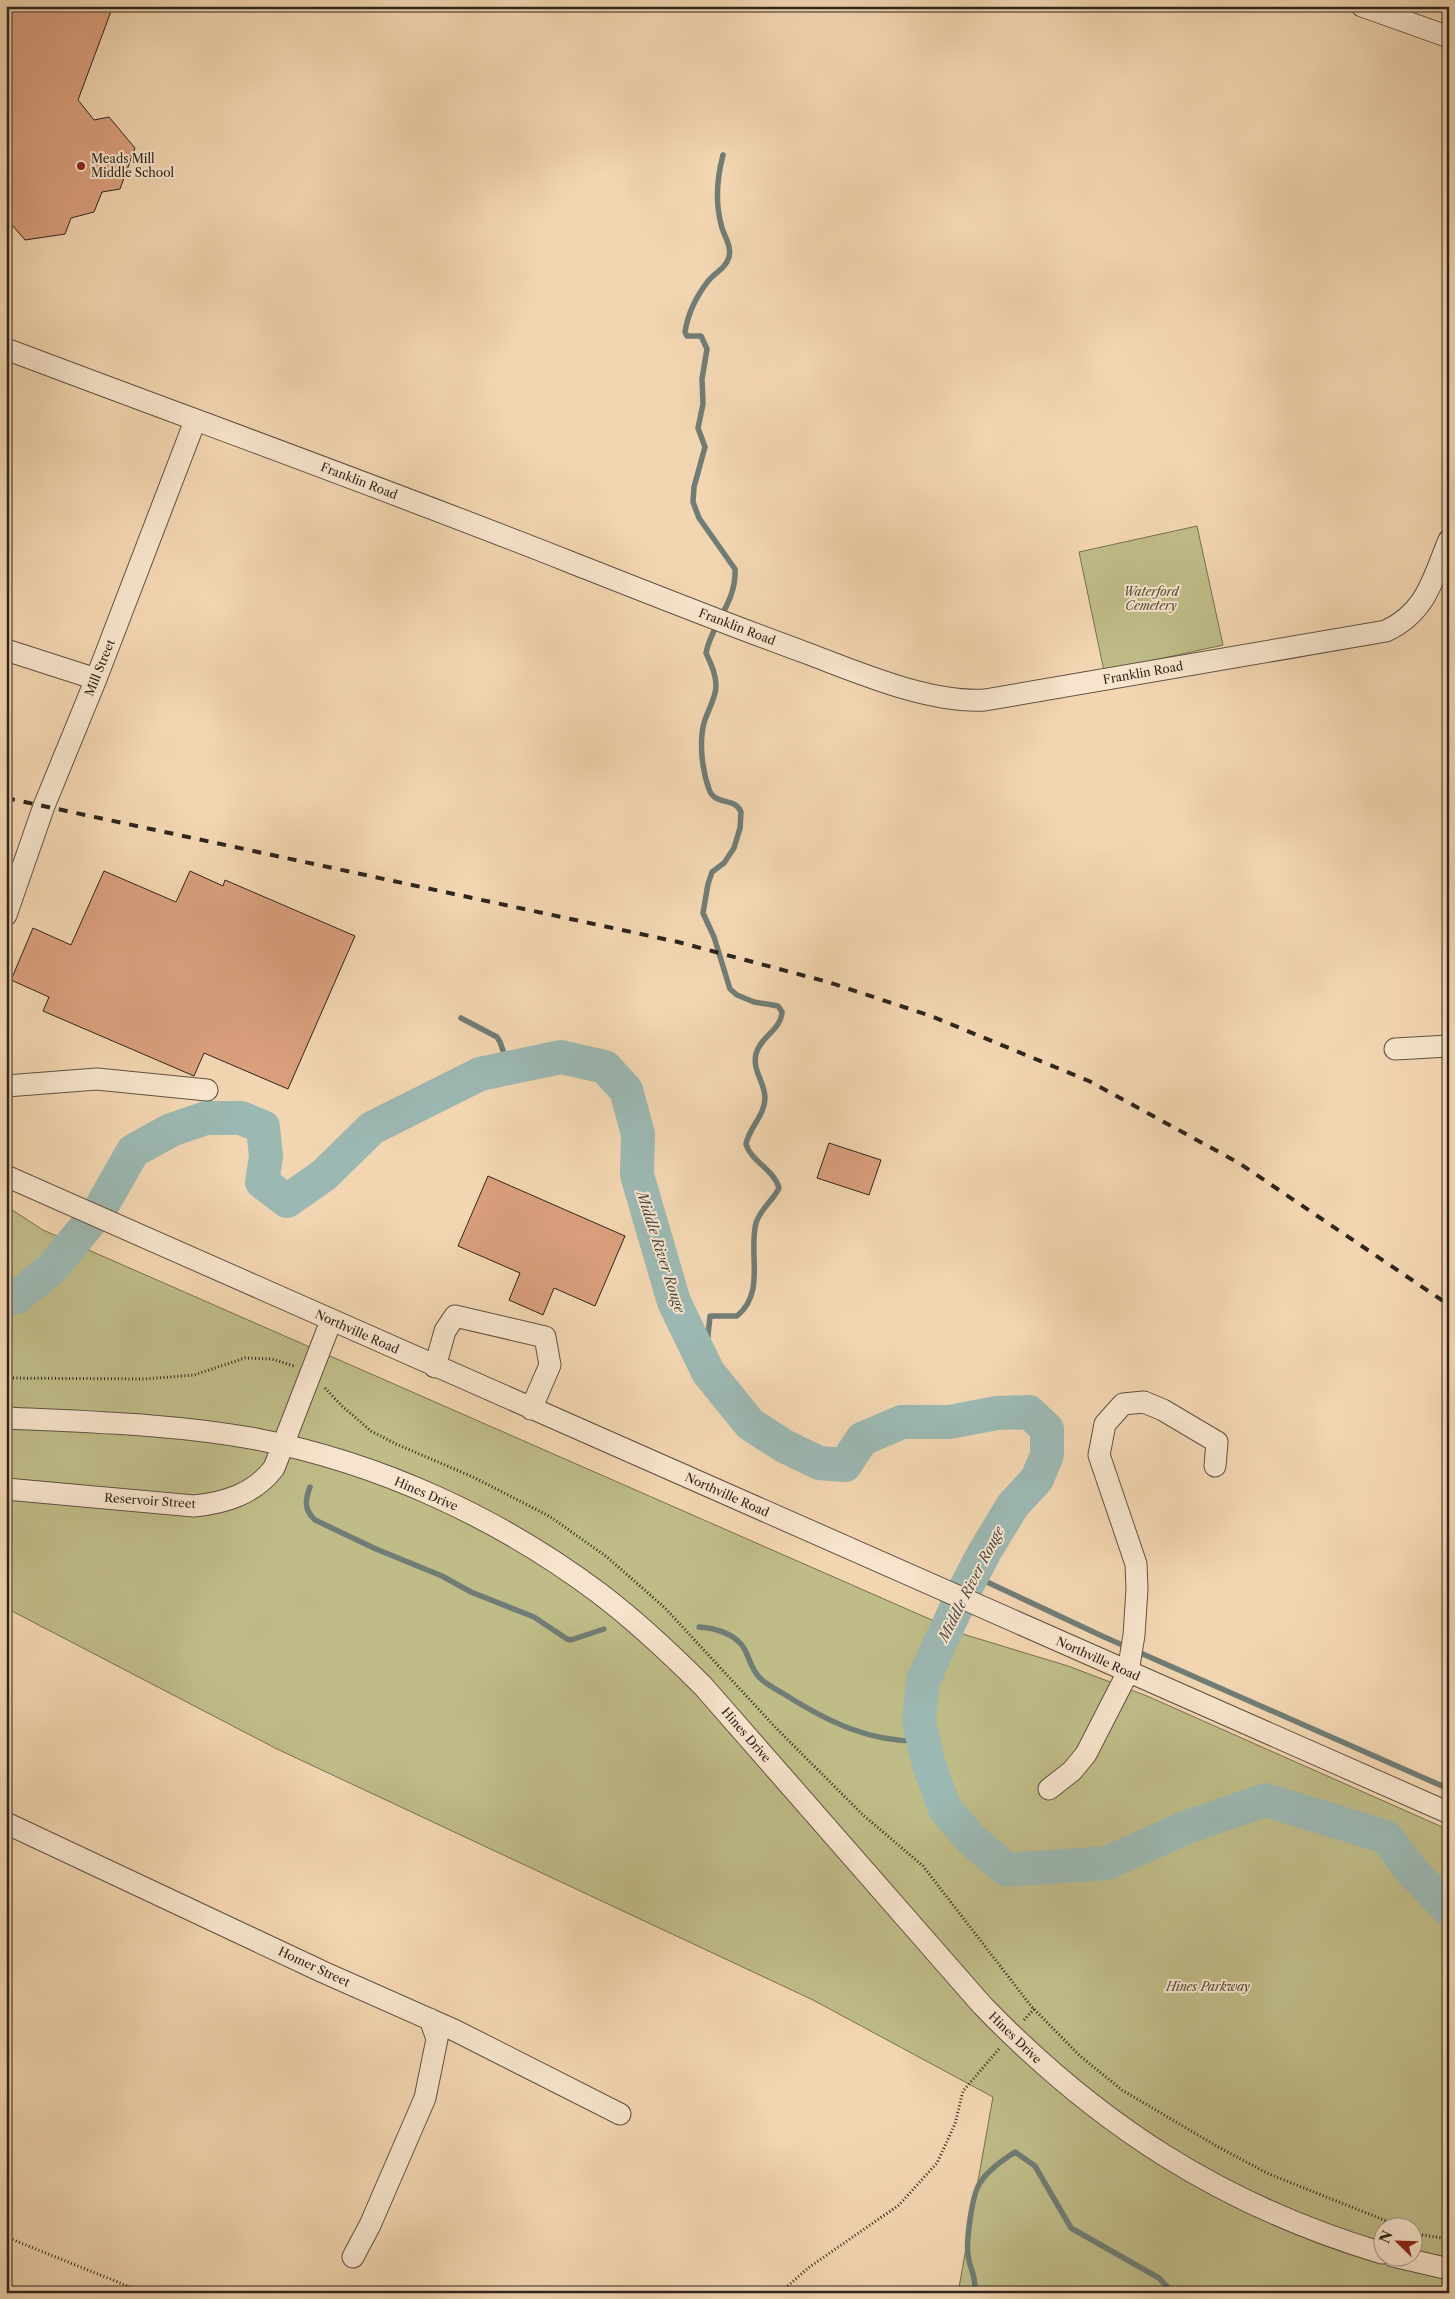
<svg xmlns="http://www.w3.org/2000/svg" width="1455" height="2299" viewBox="0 0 1455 2299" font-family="'Libre Caslon Text',serif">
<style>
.green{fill:#bfbc88;stroke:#777052;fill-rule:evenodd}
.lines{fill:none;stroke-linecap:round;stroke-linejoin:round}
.stream{stroke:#707d76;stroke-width:5.5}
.river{stroke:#9cb8b2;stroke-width:34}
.building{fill:#da9f7d;stroke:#2f251d}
.minor-casing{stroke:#605142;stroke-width:23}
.path{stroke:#2f251d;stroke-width:3;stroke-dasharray:1 2.5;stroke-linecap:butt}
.minor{stroke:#f7e4cc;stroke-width:21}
.rail{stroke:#2f251d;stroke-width:4;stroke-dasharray:9 9;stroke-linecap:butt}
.poi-dot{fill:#8f2418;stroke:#f7e4cc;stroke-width:2}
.labels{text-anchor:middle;stroke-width:4;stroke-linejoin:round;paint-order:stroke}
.poi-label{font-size:12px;fill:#2f251d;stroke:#f7e4cc;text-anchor:start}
.street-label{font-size:12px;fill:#2f251d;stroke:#f7e4cc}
.park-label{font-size:12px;font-style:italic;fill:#534b38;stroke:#f7e4cc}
.water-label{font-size:14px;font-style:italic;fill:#4a4a42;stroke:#f7e4cc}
</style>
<rect width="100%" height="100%" fill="#f2d6b1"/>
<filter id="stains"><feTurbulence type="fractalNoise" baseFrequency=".004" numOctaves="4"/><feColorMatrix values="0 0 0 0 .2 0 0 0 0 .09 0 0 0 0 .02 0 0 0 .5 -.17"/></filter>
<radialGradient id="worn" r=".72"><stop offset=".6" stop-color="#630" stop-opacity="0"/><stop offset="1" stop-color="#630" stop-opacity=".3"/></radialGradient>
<!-- green -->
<path class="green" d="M1197,526L1223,645L1104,671L1079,552Z
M6,1206L43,1230L966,1635L1068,1666L1147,1696L1449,1830V2293H958L993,2097L813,2000L277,1749L6,1608ZM1382,2226H1412V2256H1382Z"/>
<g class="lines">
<!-- stream -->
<path class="stream" d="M461,1018L497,1037L500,1042L509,1068
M705,1366L710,1316H737C766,1292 748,1254 756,1223C760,1209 773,1201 779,1188C774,1169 751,1162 746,1144C749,1128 765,1115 765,1098C765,1082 752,1071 756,1054C760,1037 781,1030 782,1012L778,1006L754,1002L737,995L730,989L714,937L703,913L708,884L712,872L724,863L734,848L740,828L741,812C736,797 714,806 709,789C702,770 699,742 704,723C707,712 716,698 716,686C716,674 711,664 706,653C711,625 737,602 735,569L699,518L693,502L694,487L705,447L698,428L703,404L702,379L707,349L701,336H687L685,332C688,313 697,295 709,280C716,272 726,268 729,257C732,245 723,235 721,224C715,201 717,178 723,155
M310,1487C305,1500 304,1510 315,1520L376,1549L442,1576L471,1592L534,1617L567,1639L571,1640L604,1629
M972,1575L1102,1636L1449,1789
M699,1627C715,1628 737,1634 745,1650C749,1658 752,1670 759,1677C765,1684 776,1689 784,1694C828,1722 871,1743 924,1741
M974,2293C977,2277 970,2270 968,2255C966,2241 972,2194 980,2183C988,2170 1003,2160 1015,2152L1035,2166L1071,2228L1159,2278L1173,2293"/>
<!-- river -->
<path class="river" d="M6,1299L17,1297L52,1268L99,1211L133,1151L171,1130L206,1118H241L263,1127L266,1157L262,1182L287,1201L324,1175L372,1128L480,1074L561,1057L605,1067L626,1090L638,1134L637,1175L674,1302L708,1372L750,1424L784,1446L819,1463L845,1465L862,1439L902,1422H949L997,1413L1029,1412L1047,1429V1455L1037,1479L1013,1505L985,1551L963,1593L923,1681L919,1722L929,1765L945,1809L971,1839L1007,1870L1107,1863L1187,1827L1266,1800L1386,1837L1411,1870L1449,1910"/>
</g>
<!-- building -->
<path class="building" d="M6,6H113L78,100L94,120L109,117L135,148L120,189L102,192L94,212L71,218L65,234L25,240L6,218Z
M104,871L176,902L190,871L223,886L225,880L355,936L288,1089L204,1053L194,1076L43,1011L49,997L11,980L33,928L71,945Z
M829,1143L881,1160L869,1195L817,1178Z
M488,1176L625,1236L595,1306L554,1288L543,1315L509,1300L520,1273L458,1246Z"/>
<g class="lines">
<defs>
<path id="minor" d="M1362,6L1449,37
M6,349C194,420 383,488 570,562C649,593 729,625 809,654C862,674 929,703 985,700L1386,631C1427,612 1433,578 1449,540
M6,650L96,679
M6,915L44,806L96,679L195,421
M1395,1049L1449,1046
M6,1086L97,1079L207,1090
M6,1176L1449,1813
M435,1367L445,1331L455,1316L545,1337L550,1365L531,1409
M6,1418C89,1422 174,1424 256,1439C380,1463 499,1518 599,1593C636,1621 670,1653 703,1686L982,2005C1098,2125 1222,2205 1382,2253
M6,1489L194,1506C225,1503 254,1494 274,1468L331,1321
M1049,1789L1072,1771L1086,1754L1128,1672L1134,1635L1137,1589L1136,1564L1099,1455L1105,1424L1123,1404L1144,1402L1163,1410L1217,1442L1215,1466
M6,1823L323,1972L454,2030L620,2114
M1393,2256L1449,2269
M353,2257L370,2225L425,2098L437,2039L430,2019"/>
</defs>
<!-- minor casing -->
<use href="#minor" class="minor-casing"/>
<!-- path -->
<path class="path" d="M6,1378L145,1379L194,1375L245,1358L272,1359L294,1366
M325,1388L342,1406L371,1431L396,1444L473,1477L549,1516L607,1557L665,1608L776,1728L863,1815L923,1866L1031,2006L1080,2056L1122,2090L1220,2148L1269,2174L1399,2226
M1024,2020L1034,2009
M1412,2232L1423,2235L1449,2239
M6,2237L145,2293
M780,2293L808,2268L899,2205L937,2163L955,2124L963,2091L999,2049"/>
<!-- minor -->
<use href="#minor" class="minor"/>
<!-- rail -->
<path class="rail" d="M6,798L678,942L828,982L931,1016L1089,1081L1239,1163L1449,1305"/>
</g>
<!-- markers -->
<circle class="poi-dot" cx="81" cy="166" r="5"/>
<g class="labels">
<!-- poi labels -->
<g class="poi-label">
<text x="91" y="163">Meads Mill<tspan x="91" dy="14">Middle School</tspan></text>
</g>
<!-- street labels -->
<g class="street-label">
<text transform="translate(359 481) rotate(21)" y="4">Franklin Road</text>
<text transform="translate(737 627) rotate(21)" y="4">Franklin Road</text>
<text transform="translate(100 668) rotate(-68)" y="4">Mill Street</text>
<text transform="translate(1143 673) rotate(-10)" y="4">Franklin Road</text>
<text transform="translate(357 1332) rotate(24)" y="4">Northville Road</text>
<text transform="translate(426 1494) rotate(23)" y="4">Hines Drive</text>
<text transform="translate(727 1495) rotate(24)" y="4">Northville Road</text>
<text transform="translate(150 1501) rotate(4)" y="4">Reservoir Street</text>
<text transform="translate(1098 1659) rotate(24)" y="4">Northville Road</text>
<text transform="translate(746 1735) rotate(49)" y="4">Hines Drive</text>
<text transform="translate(314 1967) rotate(25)" y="4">Homer Street</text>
<text transform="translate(1015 2038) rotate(44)" y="4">Hines Drive</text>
</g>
<!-- park labels -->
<g class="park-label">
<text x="1151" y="596">Waterford<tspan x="1151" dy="14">Cemetery</tspan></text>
<text x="1208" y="1991">Hines Parkway</text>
</g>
<!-- water labels -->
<g class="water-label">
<text transform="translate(661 1252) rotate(72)" y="5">Middle River Rouge</text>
<text transform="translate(971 1584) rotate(-63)" y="5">Middle River Rouge</text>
</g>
</g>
<!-- margin -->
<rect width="1455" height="2299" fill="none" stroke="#f2d6b1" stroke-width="25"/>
<rect x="8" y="8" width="1440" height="2284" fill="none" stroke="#2f251d" stroke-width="2.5"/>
<rect x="12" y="12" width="1430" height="2274" fill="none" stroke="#2f251d"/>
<!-- north arrow -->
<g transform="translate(1398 2242) rotate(293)"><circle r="24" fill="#f7e4cc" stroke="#a79886"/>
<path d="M0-4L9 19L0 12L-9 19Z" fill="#8f2418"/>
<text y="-8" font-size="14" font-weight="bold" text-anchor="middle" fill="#2f251d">N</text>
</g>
<rect width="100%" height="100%" filter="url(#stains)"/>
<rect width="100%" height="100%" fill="url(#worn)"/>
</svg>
